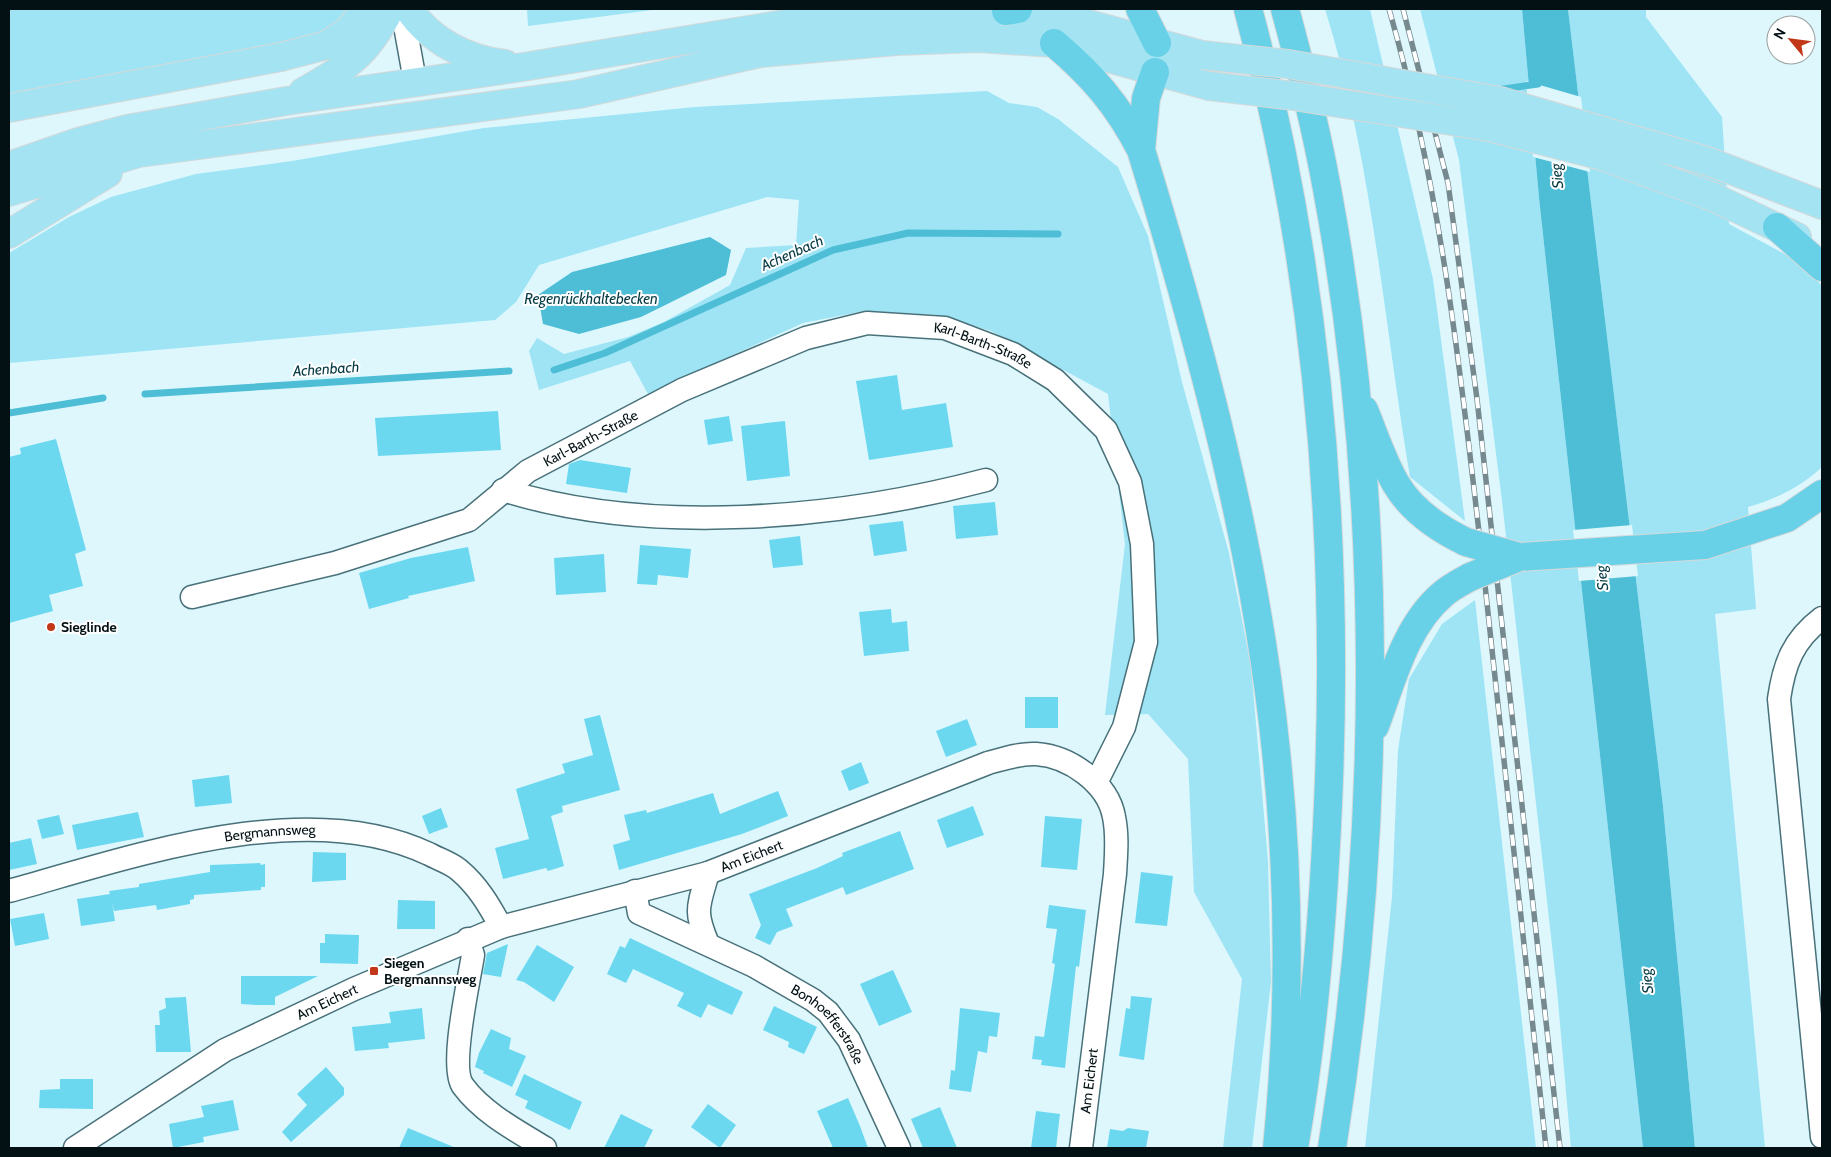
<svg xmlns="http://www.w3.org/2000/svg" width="1831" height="1157" viewBox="0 0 1831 1157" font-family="Cabin,sans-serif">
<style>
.green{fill:#9ee4f4}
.water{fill:#4ebed6}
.pier{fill:#ddf7fd}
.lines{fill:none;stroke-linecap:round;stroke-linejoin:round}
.stream{stroke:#4ebed6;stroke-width:7}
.building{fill:#6bd8f0}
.minor-casing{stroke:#49717a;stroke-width:25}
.major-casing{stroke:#d7d9da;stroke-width:30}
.highway-casing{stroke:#d7d9da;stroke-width:30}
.minor{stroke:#fff;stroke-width:22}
.major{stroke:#a4e3f1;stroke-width:28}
.highway{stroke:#68d1e7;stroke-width:28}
.rail-casing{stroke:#75898e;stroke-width:5.5}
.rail{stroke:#fff;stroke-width:4;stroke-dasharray:11;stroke-linecap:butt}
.major-bridge-casing{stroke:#d7d9da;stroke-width:30;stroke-linecap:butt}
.highway-bridge-casing{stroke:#d7d9da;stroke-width:30;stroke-linecap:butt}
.major-bridge{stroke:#a4e3f1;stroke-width:28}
.highway-bridge{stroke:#68d1e7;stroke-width:28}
.poi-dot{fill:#c13717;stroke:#fff;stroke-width:2}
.labels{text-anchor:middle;stroke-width:4;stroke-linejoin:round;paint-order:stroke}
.street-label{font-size:14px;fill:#031115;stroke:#fff}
.poi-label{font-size:14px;font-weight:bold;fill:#031115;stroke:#fff;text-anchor:start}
.water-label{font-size:15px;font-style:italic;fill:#063b45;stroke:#fff}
</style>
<rect width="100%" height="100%" fill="#ddf7fd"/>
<!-- green -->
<path class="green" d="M9,9H350L338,23L311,40L9,95Z
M527,9H660L528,26Z
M1325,9H1370L1433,279L1465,521L1410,477C1384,323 1372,158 1325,9Z
M1420,9H1522L1539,198L1643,1148H1571L1557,990L1502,501L1459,160Z
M1568,9H1646V17L1722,117L1729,224L1803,264L1822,286V467C1801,487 1776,499 1748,507L1756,609L1715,614L1765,1148H1695L1663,806Z
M987,91L1009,103L1037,107L1058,119L1118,167L1148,236L1182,382L1229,553L1251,666L1268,861L1271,982L1252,1148H1223L1242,979L1194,892L1188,759L1148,714L1105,715L1125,544L1108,394L991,331L938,315L864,311L803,323L648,394L630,361L539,390L529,351L537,338L564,354L628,337L664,322L730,285L746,248L796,245L799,200L767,197L539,265L516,302L495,320L9,363V253L69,217L111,197L196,174L292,161L484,128L695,107Z
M1475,600L1536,1148H1365L1392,897L1398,750L1409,679L1442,624Z"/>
<!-- water -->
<path class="water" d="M1522,9H1568L1663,806L1695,1148H1643L1539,198Z
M710,237L731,250L726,275L641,317L579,334L543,324L538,295L572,272Z"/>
<!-- pier -->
<path class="pier" d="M1526,81L1581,97L1590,172L1533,157Z
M1632,525L1638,576L1579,581L1573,530Z"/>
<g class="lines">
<!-- stream -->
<path class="stream" d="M1497,90L1538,84
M554,370L605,353L833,250L908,233L1058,234
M145,394L509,371
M9,413L103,398"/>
</g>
<!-- building -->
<path class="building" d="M897,375L902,410L946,403L953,447L869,460L856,381Z
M498,411L501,450L378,456L375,418Z
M729,416L733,441L708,445L704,420Z
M785,421L790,476L747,481L741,426Z
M56,439L86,550L75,554L83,586L49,595L53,611L9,623V457L21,454L20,448Z
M580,460L631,468L627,493L566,484L569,464Z
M995,502L998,535L956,539L953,506Z
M903,521L907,551L874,556L869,525Z
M800,536L803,565L773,568L769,540Z
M640,545L691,549L688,578L658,575L657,585L637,584Z
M468,547L475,581L408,596L409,598L369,609L359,573L411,558Z
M604,554L606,592L556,595L554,558Z
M891,609L892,623L907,621L909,651L864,656L859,612Z
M1025,697H1058V728H1025Z
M600,715L620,790L562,806L563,812L551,816L564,866L548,871L546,868L503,879L495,848L529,839L516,789L565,773L562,764L593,755L584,719Z
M967,719L977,745L946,757L936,731Z
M861,762L869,783L849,791L841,771Z
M229,775L232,803L195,807L192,780Z
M778,791L788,816L742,834L619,870L613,845L630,840L624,815L646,810L647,813L713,793L720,814Z
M973,806L984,835L947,848L937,820Z
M441,808L448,827L429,834L422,816Z
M138,812L144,837L77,850L72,825Z
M59,815L64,834L42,839L37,820Z
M1045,816L1082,819L1077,870L1041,867Z
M900,831L914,869L846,895L843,887L786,909L793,926L777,932L770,945L755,938L761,925L749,894L817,868L843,856L842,853Z
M31,838L37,864L9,870V843Z
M313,852L346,853V880L312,882Z
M260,863L261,865L265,864V887H261V890L194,895V899L190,900V904L157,910L156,905L114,911L112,902L115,921L81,926L77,899L110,894L109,891L139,887V884L210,872V865Z
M1141,872L1173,876L1167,926L1135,923Z
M398,900L435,901V929H397Z
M1049,905L1086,910L1079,967L1076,966L1065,1068L1041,1065L1042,1060L1032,1059L1035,1036L1044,1037L1055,964L1052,963L1057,929L1046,928Z
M44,913L49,939L15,946L10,919Z
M325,934L359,935L358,964L320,963V943H325Z
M630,938L743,992L732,1015L708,1004L701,1018L677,1006L684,993L633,969L626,983L607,974L620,946L625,948Z
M508,944L501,977L483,974L487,953Z
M537,945L574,967L554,1002L524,982L516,980Z
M893,970L912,1012L879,1026L860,984Z
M241,976H318L275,997V1005H256L241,1004Z
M1131,996L1152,998L1144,1060L1119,1056L1126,1008L1130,1009Z
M186,997L191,1052H156L155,1025H160L159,1011L166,1008L165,998Z
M774,1006L817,1027L804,1054L788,1047L789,1042L763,1030Z
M422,1008L425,1039L388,1043L389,1048L355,1051L352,1027L391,1023L389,1012Z
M960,1008L1000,1013L997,1037L989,1036L987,1053L978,1051L971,1092L949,1089L951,1070L955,1071Z
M491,1029L511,1038L509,1049L526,1056L512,1087L483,1073L484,1071L475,1067L479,1053Z
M326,1067L344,1088V1095L291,1142L282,1132L307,1105L297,1094Z
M524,1074L582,1102L570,1130L525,1108L528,1101L515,1095Z
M60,1079H93V1109L39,1108L40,1090L60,1089Z
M848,1098L860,1126L868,1148H833L817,1111Z
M233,1100L239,1130L203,1137L204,1142L173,1148L169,1124L204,1117L201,1106Z
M708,1104L736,1125L720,1148L691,1127Z
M940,1107L957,1148H923L911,1119Z
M1036,1111L1060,1114L1056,1148H1031Z
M621,1114L653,1130L644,1148H604Z
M408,1128L456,1148H399Z
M1128,1128L1149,1131L1146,1148H1107L1110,1129L1123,1131Z"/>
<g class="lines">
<defs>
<g id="minor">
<path d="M402,9L415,81"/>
<path d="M503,490C649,536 839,519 986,480"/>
<path id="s1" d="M192,597L335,563L469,520L528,471L682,390L806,338L867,323L945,328L1013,354L1055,380L1106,430L1130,482L1142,544L1146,642L1124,727L1096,783"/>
<path d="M1822,618C1793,640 1784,664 1779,699L1822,1137"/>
<path d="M708,873C698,907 694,911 708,944"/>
<path id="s2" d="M9,891C132,857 306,795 429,854C438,859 451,863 459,870C478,886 489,905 501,927"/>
<path id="s3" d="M635,891L639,913L754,966L813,1000L828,1012L849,1040L899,1148"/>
<path d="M468,939L473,955C469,981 449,1067 463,1086C483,1113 517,1131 545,1148"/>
<path id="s4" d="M75,1148L225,1050L354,989L501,927L708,873L988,763C1003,759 1020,753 1036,754C1069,756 1108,783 1114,817C1118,836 1116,855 1115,874L1081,1148"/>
</g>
<path id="major" d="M409,9C430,41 468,60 505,64
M303,92C347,67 367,55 390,9
M9,108L281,57L327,45L348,31L365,9
M1710,162L1822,205
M9,166L78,142L127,129L286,101L523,67L803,21L900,15L1006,11L1070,19L1202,55
M9,192L139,153L579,94L760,53L897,41L979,38L1054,43L1209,86
M1713,197L1797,237
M9,234L108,173"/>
<path id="highway" d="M1140,9L1157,43
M1248,9C1318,269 1340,535 1328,804C1323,919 1314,1035 1294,1148
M1285,9C1301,68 1316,128 1327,189C1385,501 1382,835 1332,1148
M1006,11L1018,9
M1054,43C1092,75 1118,105 1141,150C1201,346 1255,546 1276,751C1290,883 1290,1017 1277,1148
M1141,150L1146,98L1155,72
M1777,227L1822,267
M1364,410C1374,434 1383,462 1396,484C1412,511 1439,529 1466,542
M1519,557L1705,545L1787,518L1822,494
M1375,726C1392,681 1405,626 1443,594C1451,587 1461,582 1470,577"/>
</defs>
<!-- minor casing -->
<use href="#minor" class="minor-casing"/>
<!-- major casing -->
<use href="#major" class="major-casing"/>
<!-- highway casing -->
<use href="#highway" class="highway-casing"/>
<!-- minor -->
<use href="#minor" class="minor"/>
<!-- major -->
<use href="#major" class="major"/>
<!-- highway -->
<use href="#highway" class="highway"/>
<defs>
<path id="rail" d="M1389,9C1443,196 1463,392 1485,585C1505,772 1526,960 1546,1148
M1403,9L1448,183L1477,399L1560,1148"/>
</defs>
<!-- rail casing -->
<use href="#rail" class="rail-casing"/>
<!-- rail -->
<use href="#rail" class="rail"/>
<defs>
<path id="major-bridge" d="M1202,55L1288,64L1500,101L1710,162
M1209,86L1294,96L1489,127L1602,156L1713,197"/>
<path id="highway-bridge" d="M1466,542L1519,557
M1470,577L1519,557"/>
</defs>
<!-- major-bridge casing -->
<use href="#major-bridge" class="major-bridge-casing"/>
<!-- highway-bridge casing -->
<use href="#highway-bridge" class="highway-bridge-casing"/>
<!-- major-bridge -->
<use href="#major-bridge" class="major-bridge"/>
<!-- highway-bridge -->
<use href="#highway-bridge" class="highway-bridge"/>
</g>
<!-- markers -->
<g class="poi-dot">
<circle cx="51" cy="627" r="5"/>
<rect x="369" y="966" width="10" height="10" rx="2.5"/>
</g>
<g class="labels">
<!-- street labels -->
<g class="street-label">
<text dy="5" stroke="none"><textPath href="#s1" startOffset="855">Karl-Barth-Straße</textPath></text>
<text dy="5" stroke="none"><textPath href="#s1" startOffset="435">Karl-Barth-Straße</textPath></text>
<text dy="5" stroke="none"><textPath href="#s2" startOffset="268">Bergmannsweg</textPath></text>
<text dy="5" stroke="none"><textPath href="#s4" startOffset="742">Am Eichert</textPath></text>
<text dy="5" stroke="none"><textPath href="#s4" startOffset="292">Am Eichert</textPath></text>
<text dy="5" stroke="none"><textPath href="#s3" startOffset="245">Bonhoefferstraße</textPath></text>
<text transform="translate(1089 1081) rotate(-83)" y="5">Am Eichert</text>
</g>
<!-- poi labels -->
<g class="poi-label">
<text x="61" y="632">Sieglinde</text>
<text x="384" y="968">Siegen<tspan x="384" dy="16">Bergmannsweg</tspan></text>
</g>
<!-- water labels -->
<g class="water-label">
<text transform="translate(1557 176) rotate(-96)" y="5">Sieg</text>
<text transform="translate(792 253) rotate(-24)" y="5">Achenbach</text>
<text x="591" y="304">Regenrückhaltebecken</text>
<text transform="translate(326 369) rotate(-4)" y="5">Achenbach</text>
<text transform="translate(1602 578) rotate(-96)" y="5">Sieg</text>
<text transform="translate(1647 981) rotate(-96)" y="5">Sieg</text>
</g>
</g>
<!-- border -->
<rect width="1831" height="1157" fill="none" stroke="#031115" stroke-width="20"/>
<!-- north arrow -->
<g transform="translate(1791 40) rotate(299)"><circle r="24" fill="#ffffff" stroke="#9aa0a1"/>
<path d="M0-4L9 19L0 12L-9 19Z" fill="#c13717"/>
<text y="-8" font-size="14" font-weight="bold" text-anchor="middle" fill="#031115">N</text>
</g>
</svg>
